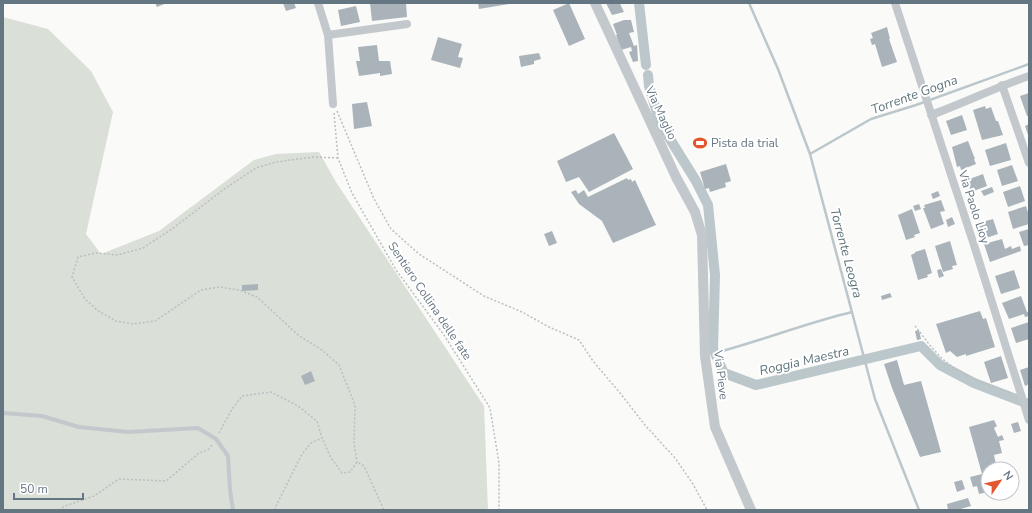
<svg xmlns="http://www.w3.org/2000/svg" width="1032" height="513" viewBox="0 0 1032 513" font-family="'Nunito Sans',sans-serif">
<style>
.green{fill:#dadfd7}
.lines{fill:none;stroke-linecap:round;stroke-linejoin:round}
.stream{stroke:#bbc7cb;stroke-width:2.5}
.canal{stroke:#bbc7cb;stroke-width:10}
.building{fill:#aab3b9}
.path{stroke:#bbbfc2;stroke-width:1.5;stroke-dasharray:2 2;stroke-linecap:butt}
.service{stroke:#c3c8cc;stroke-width:4}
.minor{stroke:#c3c8cc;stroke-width:8}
.tertiary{stroke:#c3c8cc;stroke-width:10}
.labels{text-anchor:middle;stroke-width:4;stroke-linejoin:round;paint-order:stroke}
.street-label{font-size:12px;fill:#657683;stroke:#fff}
.poi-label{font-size:12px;fill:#657683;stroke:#fff;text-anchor:start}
.water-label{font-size:13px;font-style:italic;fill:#60757c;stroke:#fff}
</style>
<rect width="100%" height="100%" fill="#fafaf8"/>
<!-- green -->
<path class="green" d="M3,17L48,29L91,71L113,112L86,234L101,254L159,231L254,160L276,154L319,152L336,182L484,406L488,510H3Z"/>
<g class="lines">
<!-- stream -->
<path class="stream" d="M749,3L778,69L810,154L875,399L919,510
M810,154L871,119L916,105L1029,64
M715,353C761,341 806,323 852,312"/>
<!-- canal -->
<path class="canal" d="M639,3L646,65
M648,75L649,86L660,123L696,181L708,205L715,275L713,349L724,373L756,385L921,346L940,365L974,383L1021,401
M1028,403H1029"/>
</g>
<!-- building -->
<path class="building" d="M155,3H167L157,7Z
M283,3H294L296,8L286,11Z
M370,3H406L407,17L372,21Z
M478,3H509V4L479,9Z
M569,3L585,39L569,46L553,10Z
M606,3H620L621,6L613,9L621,6L624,12L612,15Z
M356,6L360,22L341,26L338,10Z
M624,20H631L634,32L629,33L634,46L637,45L638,61L633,62L629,52L632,51L631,47L621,50L616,35H617L613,24Z
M887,27L890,39H889L897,62L882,67L875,44L872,45L870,39L873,38L871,33Z
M438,37L462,44L458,57L463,58L460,68L431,60Z
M377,45L379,61H390L392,74L380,76V73L359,76L356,61H360L358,47Z
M539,53L541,59L534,61V64L521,67L519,56Z
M1029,93V116H1027L1020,96Z
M367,102L372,126L354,129L352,104Z
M985,106L986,109L991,107L996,121H998L1003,135L982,140L973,110Z
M962,115L967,130L951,135L946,121Z
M1029,124V138L1025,126Z
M614,133L633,169L589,192L579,177L566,182L557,161Z
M968,141L975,159H974L976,164L961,170L960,166L957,167L952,147Z
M1006,143L1011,160L990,166L985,150Z
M726,164L731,181L725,183L726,187L710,192L709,188L705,189L700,172Z
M1012,165L1018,181L1002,186L997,170Z
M983,174L987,186L971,192L967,180Z
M627,178L628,180L631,179L632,182L635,180L656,225L613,243L602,221L579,204L571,192L576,190L578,194L584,190L588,197Z
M1020,186L1025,201L1008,207L1003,192Z
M992,187L994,192L984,196L981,191Z
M938,191L940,196L933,199L931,194Z
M941,200L945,211L940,212L944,224L931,229L923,208H925L924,205Z
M919,204L921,209L915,211L913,206Z
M1026,206L1029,216V224L1013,229L1008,212Z
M912,209L920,233L914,235L915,237L906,240L898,215Z
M952,217L955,224L948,227L946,220Z
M993,219L998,234L983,239L978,223Z
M1029,229V245L1024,246L1019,232Z
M552,231L557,243L549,246L544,234Z
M1002,239L1005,249L1011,246L1012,249L1020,246L1021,251L990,262L984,244Z
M950,241L957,265L952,266L953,269L943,272L935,246Z
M925,249L932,273L927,275L928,277L918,280L911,255L915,253V252Z
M941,269L944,276L939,278L937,270Z
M1014,270L1020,288L1001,294L995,276Z
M258,284V290L242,291V285Z
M890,293L892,297L882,300L881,296Z
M1021,296L1027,312H1029V316L1025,317L1024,314L1009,319L1002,303Z
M980,311L983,319L986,318L995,347L966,356V354L957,357L950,351L946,353L936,324Z
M1029,322V339L1016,343L1011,328Z
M919,330L921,339L917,340L915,331Z
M1001,356L1008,378L991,383L984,362Z
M897,360L904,385L921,381L941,452L920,457L892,388L884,364Z
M1029,367V384L1025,386L1020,370Z
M311,371L315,381L305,385L301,376Z
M994,420L997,426L994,428L998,437L1002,435L1004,440L999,441L1002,453L994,455L997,469H988V492L979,494L977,486L973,487L970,477L982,474L969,427Z
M1018,422L1021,431L1014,433L1011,424Z
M962,480L965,489L957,492L954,482Z
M968,498L971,506L957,510H948L947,504Z"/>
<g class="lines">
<!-- path -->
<path class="path" d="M337,111L374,199L391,229L419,254L484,296L522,312L549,327L579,340L593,361L620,393L645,425L675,458L693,484L707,510
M334,113L338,158L352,193L396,270L444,335L490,408L499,463V510
M338,158L313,157L276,162L256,168L223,190L172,229L143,248L117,255L96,253L78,257L72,277L85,299L97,310L116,321L133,324L155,321L201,290L219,287L239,290L257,297L298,335L322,350L339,365L355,405L354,443L357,462
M915,326C922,334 928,344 936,352C956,375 985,384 1012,393
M219,433L232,409L242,396L271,392L298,406L317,421L322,438L331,458L342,473L350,472L357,462L364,466L384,510
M59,510L65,506L94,496L119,479L166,481L199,453L208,450L212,445
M274,510L302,454L311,443L322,438"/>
<!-- service -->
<path class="service" d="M3,413L42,416L79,427L128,432L198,428L216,439L228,456L230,490L233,510"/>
<!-- minor -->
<path class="minor" d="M318,3L328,35L333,104
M895,3L974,245L1029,420
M328,35L407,24
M1002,85L1029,163
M931,115C964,103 996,87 1029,76"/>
<!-- tertiary -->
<path class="tertiary" d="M595,3L676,177L695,212L702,235L705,356L715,427L751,510"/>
</g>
<!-- icons -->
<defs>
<symbol id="stadium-bare" viewBox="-9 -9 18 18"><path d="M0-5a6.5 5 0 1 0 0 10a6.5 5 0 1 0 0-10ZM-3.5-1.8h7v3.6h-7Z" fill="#e4572e" stroke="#fff" stroke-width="2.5" paint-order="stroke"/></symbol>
</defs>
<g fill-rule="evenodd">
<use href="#stadium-bare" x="690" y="133" width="20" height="20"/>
</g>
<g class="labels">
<!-- street labels -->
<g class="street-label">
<text transform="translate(661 113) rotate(65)" y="4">Via Maglio</text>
<text transform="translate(974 207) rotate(72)" y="4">Via Paolo Lioy</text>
<text transform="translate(430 301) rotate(56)" y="4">Sentiero Collina delle fate</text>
<text transform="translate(721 375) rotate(83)" y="4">Via Pieve</text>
</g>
<!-- poi labels -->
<g class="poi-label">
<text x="711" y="147">Pista da trial</text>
</g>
<!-- water labels -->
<g class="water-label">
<text transform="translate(914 94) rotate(-20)" y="5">Torrente Gogna</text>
<text transform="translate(847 253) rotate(75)" y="5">Torrente Leogra</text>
<text transform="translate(804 360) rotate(-13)" y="5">Roggia Maestra</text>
</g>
</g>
<!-- border -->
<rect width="1032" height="513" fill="none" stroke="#657683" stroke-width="8"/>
<!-- north arrow -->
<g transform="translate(1000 481) rotate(56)"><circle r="19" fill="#ffffff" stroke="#c1c8cd"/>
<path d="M0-3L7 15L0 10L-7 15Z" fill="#e4572e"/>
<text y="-6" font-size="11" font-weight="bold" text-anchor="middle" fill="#657683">N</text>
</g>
<!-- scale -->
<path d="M14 493v6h69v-6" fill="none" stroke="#657683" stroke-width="2"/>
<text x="20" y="493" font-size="12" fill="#657683" stroke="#ffffff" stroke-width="3" paint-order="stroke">50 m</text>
</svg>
